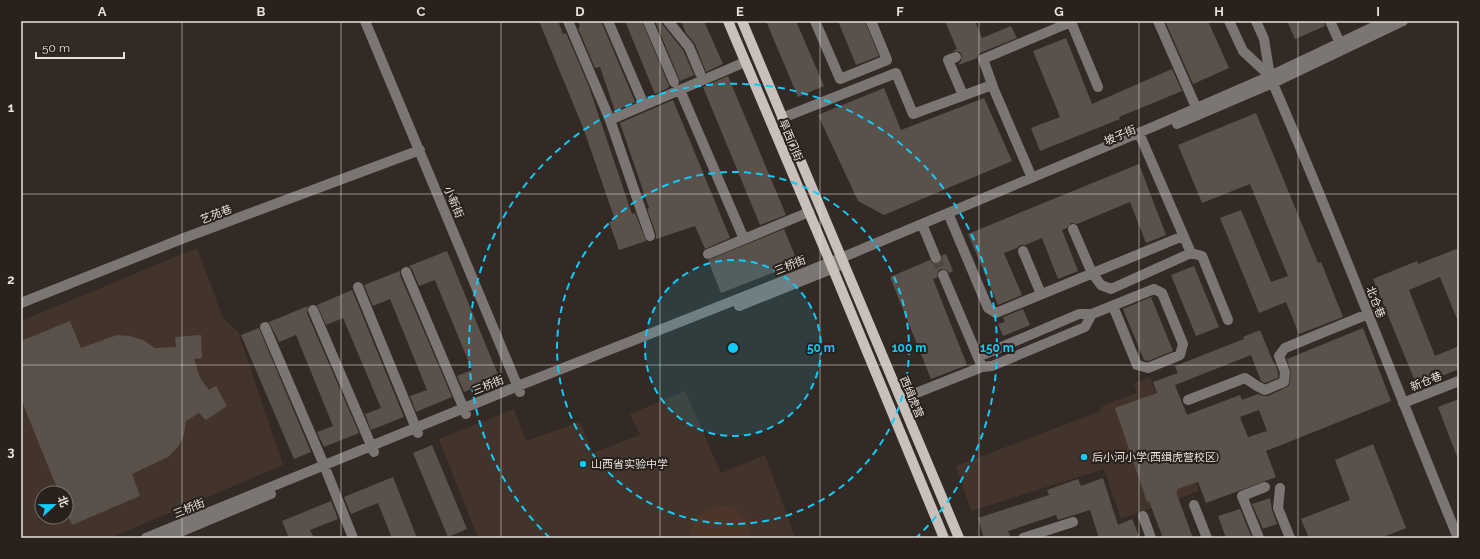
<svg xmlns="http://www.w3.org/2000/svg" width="1480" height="559" viewBox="0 0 1480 559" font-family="Raleway,'Noto Sans SC',sans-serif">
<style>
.built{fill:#42342b;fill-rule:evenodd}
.green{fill:#4c3629}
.building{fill:#5b514b;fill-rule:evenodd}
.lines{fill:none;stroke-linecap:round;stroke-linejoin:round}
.minor-tunnel{stroke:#4f4541;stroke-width:10;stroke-dasharray:10 5;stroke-linecap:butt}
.minor{stroke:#7b7673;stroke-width:10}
.major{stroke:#cac0ba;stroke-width:10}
.grid{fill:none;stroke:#e7e1de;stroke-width:1;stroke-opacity:0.55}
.ring{fill:none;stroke:#10cafa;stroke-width:2;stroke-dasharray:7 5}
.poi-dot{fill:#10cafa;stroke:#2a211c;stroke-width:1.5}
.labels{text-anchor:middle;stroke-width:4;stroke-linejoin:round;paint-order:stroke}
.street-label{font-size:11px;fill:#e7e1de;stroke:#2a211c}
.poi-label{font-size:11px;fill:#e7e1de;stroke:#2a211c;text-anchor:start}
.centre{fill:#10cafa;stroke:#2a211c;stroke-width:2}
.ring-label{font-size:12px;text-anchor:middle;font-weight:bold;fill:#10cafa;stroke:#2a211c;stroke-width:4;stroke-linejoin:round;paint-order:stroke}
.neatline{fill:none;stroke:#e7e1de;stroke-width:1.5}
.grid-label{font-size:13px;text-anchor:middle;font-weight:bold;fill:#e7e1de}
</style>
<rect width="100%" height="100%" fill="#342a25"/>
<!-- built -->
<path class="built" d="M197,248L223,318L238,332L283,465L110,538H21V321ZM42,493H66V517H42Z
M1150,377L1173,447L1183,444L1199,491L1121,519L1104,469L971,511L956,466L1098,412L1104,405L1137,393L1134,383Z
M685,391L721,473L765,455L795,538H478L439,439L514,409L526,441L580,422L593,453L640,435L630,414Z"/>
<!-- green -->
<path class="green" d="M715,506H733L745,519L753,538H688L695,518Z"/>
<!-- building -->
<path class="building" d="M539,21H558L563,34L566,33L588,84L632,214L635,213L646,241L619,250L609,222L615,220L584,130Z
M578,21H601L635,102L615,111L600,67L595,68L578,28L580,27Z
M625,21H642L669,86L668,88L655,94Z
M655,21H661L663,25L683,50L694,75L680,81Z
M681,21H704L723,64L706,72L695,44L686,33Z
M766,21H796L824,86L798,97Z
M838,21H865L879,56L856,65Z
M945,21H975L982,38L1011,26L1017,38L980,53L977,58L959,65V63L961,61L962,55L960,52L953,51L957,49Z
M1165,21H1208L1229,68L1193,84Z
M1287,21H1324L1325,26L1295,39Z
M1066,38L1092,104L1172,69L1182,91L1119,117L1120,119L1040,151L1031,128L1060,117L1033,51Z
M728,76L786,215L760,225L703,87Z
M884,88L901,130L984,98L1012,161L884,215L858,201L818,115Z
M673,100L730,238L705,249L695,226L656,239V234L647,209L649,208L620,123Z
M1256,113L1318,263L1321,262L1343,317L1299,334L1286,302L1259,313L1220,218L1241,210L1271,282L1288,276L1250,184L1202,203L1178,145Z
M1139,164L1166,235L1146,243L1130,202L1077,224L1071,223L1067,228L1062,230L1078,271L1058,279L1042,238L1025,245H1020L1017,248L1004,253L1022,295L998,305L968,234Z
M784,229L798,263L721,293L708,260Z
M1459,248V324L1440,277L1409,290L1435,356L1459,346V369L1417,386L1373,279L1417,261L1418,264Z
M447,251L499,377L464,392L457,376L472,370L435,280L419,286L412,269L409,266Z
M946,254L953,271L949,273L947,270L941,269L938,271L937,278L933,279L967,365L931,379L890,277L930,260L932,263L938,264L941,262L942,255Z
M1194,266L1219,327L1196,336L1171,275Z
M400,271V275L452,397L416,412L410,396L427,390L390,299L373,306L364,285Z
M352,290L404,417L371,430L365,414L381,408L343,318L326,325L317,305Z
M1151,297L1173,351L1148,361L1144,360L1123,309Z
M308,306L307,313L359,433L324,447L317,432L333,426L296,335L279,342L269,322Z
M1023,309L1030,325L1003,336L998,324L1005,322L1003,317Z
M70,321L81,348L117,335L130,336L143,340L155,348L176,347L175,337L201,335L202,358L194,359L200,378L209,390L216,386L227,406L206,420L199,413L186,421L184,435L178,447L168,457L132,474L140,496L72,525L66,511V493H59L21,399V341Z
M259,328L311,452L294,459L241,335Z
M1363,328L1391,401L1266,451L1276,477L1206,503L1198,482L1177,489L1178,491L1176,492L1193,538H1163L1149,501L1147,502L1115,408L1157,393L1153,382L1178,373L1175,366L1244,339L1243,337L1260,330L1274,364L1275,363L1278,373V378L1265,383L1261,381L1251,355L1175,385L1187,415L1240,395L1242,400L1258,394L1264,396H1268L1289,386L1291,372L1287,359ZM1259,410L1267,431L1248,437L1240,417Z
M1459,399V459H1458L1438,407Z
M1373,444L1406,528L1381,538H1309L1301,519L1350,500L1335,460Z
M432,445L467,529L448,537L413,453Z
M393,477L417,538H392L378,503L351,514L344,497Z
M1103,478L1118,525L1132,519L1140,538H1099L1090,510L1058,520L1056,515L1008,531L1011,538H984L978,518L1049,495L1047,490L1078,479L1081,486Z
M1270,498L1272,510L1277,524L1263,529L1252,504Z
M331,501L338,519L310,530L314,538H289L282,521Z
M1240,509L1252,538H1226L1218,516Z"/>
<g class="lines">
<!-- minor-tunnel -->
<path class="minor-tunnel" d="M936,258L943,275"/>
<!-- minor -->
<path class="minor" d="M365,21L520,392
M568,21L610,120L650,236
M608,21L644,105
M648,21L674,82
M668,21L689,47L700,73
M815,21L840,79L887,60L871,21
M1158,21L1199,114
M1229,21L1243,51L1270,76L1264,39L1256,21
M1330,21L1342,48
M956,57L948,60L963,95
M1271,79C1337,230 1395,385 1458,538
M993,87L983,59L1071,22L1098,87
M680,90L744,239
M782,118L896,73L913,114L992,85L1032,178
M610,120L745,62
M1177,124L1273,83L1403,21
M1139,133L1191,253L1202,256L1228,320
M948,213L988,308L996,313L1183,236
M922,224L936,258
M1073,229L1092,273L1101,285L1111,289L1191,253
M1023,251L1041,294
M708,254L809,212
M406,272L466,414
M943,275L980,362
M358,287L418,433
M21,303L184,238L420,150
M739,306L841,265
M313,310L374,452
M1092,314L1154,289L1162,293L1183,344L1180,355L1148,368L1137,365L1113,306
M265,327L324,465L353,538
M901,399L982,367L992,366L1085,327L1092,314H1079L978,357
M1188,400L1245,378L1257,386L1265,390L1284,382L1285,372L1279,356L1285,348L1368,314
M1403,403L1459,381
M1280,488L1278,508L1290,538
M1194,505L1207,538
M1143,516L1151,538
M146,538L518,386L841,258L1155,126L1270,76L1386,21
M166,538L271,494
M1023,538L1073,522
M1259,538L1242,496L1265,487"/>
<!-- major -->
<path class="major" d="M728,21L830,262L944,538
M742,21L959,538"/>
</g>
<!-- grid -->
<path class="grid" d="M182,21V538M341,21V538M501,21V538M660,21V538M820,21V538M979,21V538M1139,21V538M1298,21V538M21,194H1459M21,365H1459"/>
<!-- distance rings -->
<circle cx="733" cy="348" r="88" fill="#10cafa" fill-opacity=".12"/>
<g class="ring">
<circle cx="733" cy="348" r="88"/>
<circle cx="733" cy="348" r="176"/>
<path d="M550 538A264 264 0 1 1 916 538"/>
</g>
<!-- markers -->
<g class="poi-dot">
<circle cx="1084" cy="457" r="4"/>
<circle cx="583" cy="464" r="4"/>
</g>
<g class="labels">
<!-- street labels -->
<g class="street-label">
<text transform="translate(1120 135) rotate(-23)" y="4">坡子街</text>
<text transform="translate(791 140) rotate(67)" y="4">旱西门街</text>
<text transform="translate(454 202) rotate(67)" y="4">小新街</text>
<text transform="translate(216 214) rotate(-21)" y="4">艺苑巷</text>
<text transform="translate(790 265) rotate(-22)" y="4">三桥街</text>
<text transform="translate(1376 302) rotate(69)" y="4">北仓巷</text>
<text transform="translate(1426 381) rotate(-22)" y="4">新仓巷</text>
<text transform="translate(488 385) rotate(-22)" y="4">三桥街</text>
<text transform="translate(912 397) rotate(67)" y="4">西缉虎营</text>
<text transform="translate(189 508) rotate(-22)" y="4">三桥街</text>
</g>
<!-- poi labels -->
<g class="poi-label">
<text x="1092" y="461">后小河小学(西缉虎营校区)</text>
<text x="591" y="468">山西省实验中学</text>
</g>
</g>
<circle cx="733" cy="348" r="6" class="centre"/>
<g class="ring-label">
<text x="821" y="352">50 m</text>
<text x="909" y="352">100 m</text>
<text x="997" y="352">150 m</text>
</g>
<!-- border -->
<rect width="1480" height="559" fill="none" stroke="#2a211c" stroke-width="44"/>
<!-- north arrow -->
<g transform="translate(54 505) rotate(68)"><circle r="19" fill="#2a211c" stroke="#766e6a"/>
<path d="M0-3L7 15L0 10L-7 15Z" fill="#10cafa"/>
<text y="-6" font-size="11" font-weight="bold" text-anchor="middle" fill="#e7e1de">北</text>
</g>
<!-- scale -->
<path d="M36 52v6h88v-6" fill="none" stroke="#e7e1de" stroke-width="2"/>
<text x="42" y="52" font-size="12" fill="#e7e1de" stroke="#2a211c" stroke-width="3" paint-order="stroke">50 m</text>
<rect x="22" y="22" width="1436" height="515" class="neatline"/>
<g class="grid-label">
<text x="102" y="16">A</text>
<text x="261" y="16">B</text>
<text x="421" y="16">C</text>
<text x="580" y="16">D</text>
<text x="740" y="16">E</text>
<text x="900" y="16">F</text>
<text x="1059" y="16">G</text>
<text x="1219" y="16">H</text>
<text x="1378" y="16">I</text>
<text x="11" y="112">1</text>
<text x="11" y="284">2</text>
<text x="11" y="456">3</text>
</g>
</svg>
